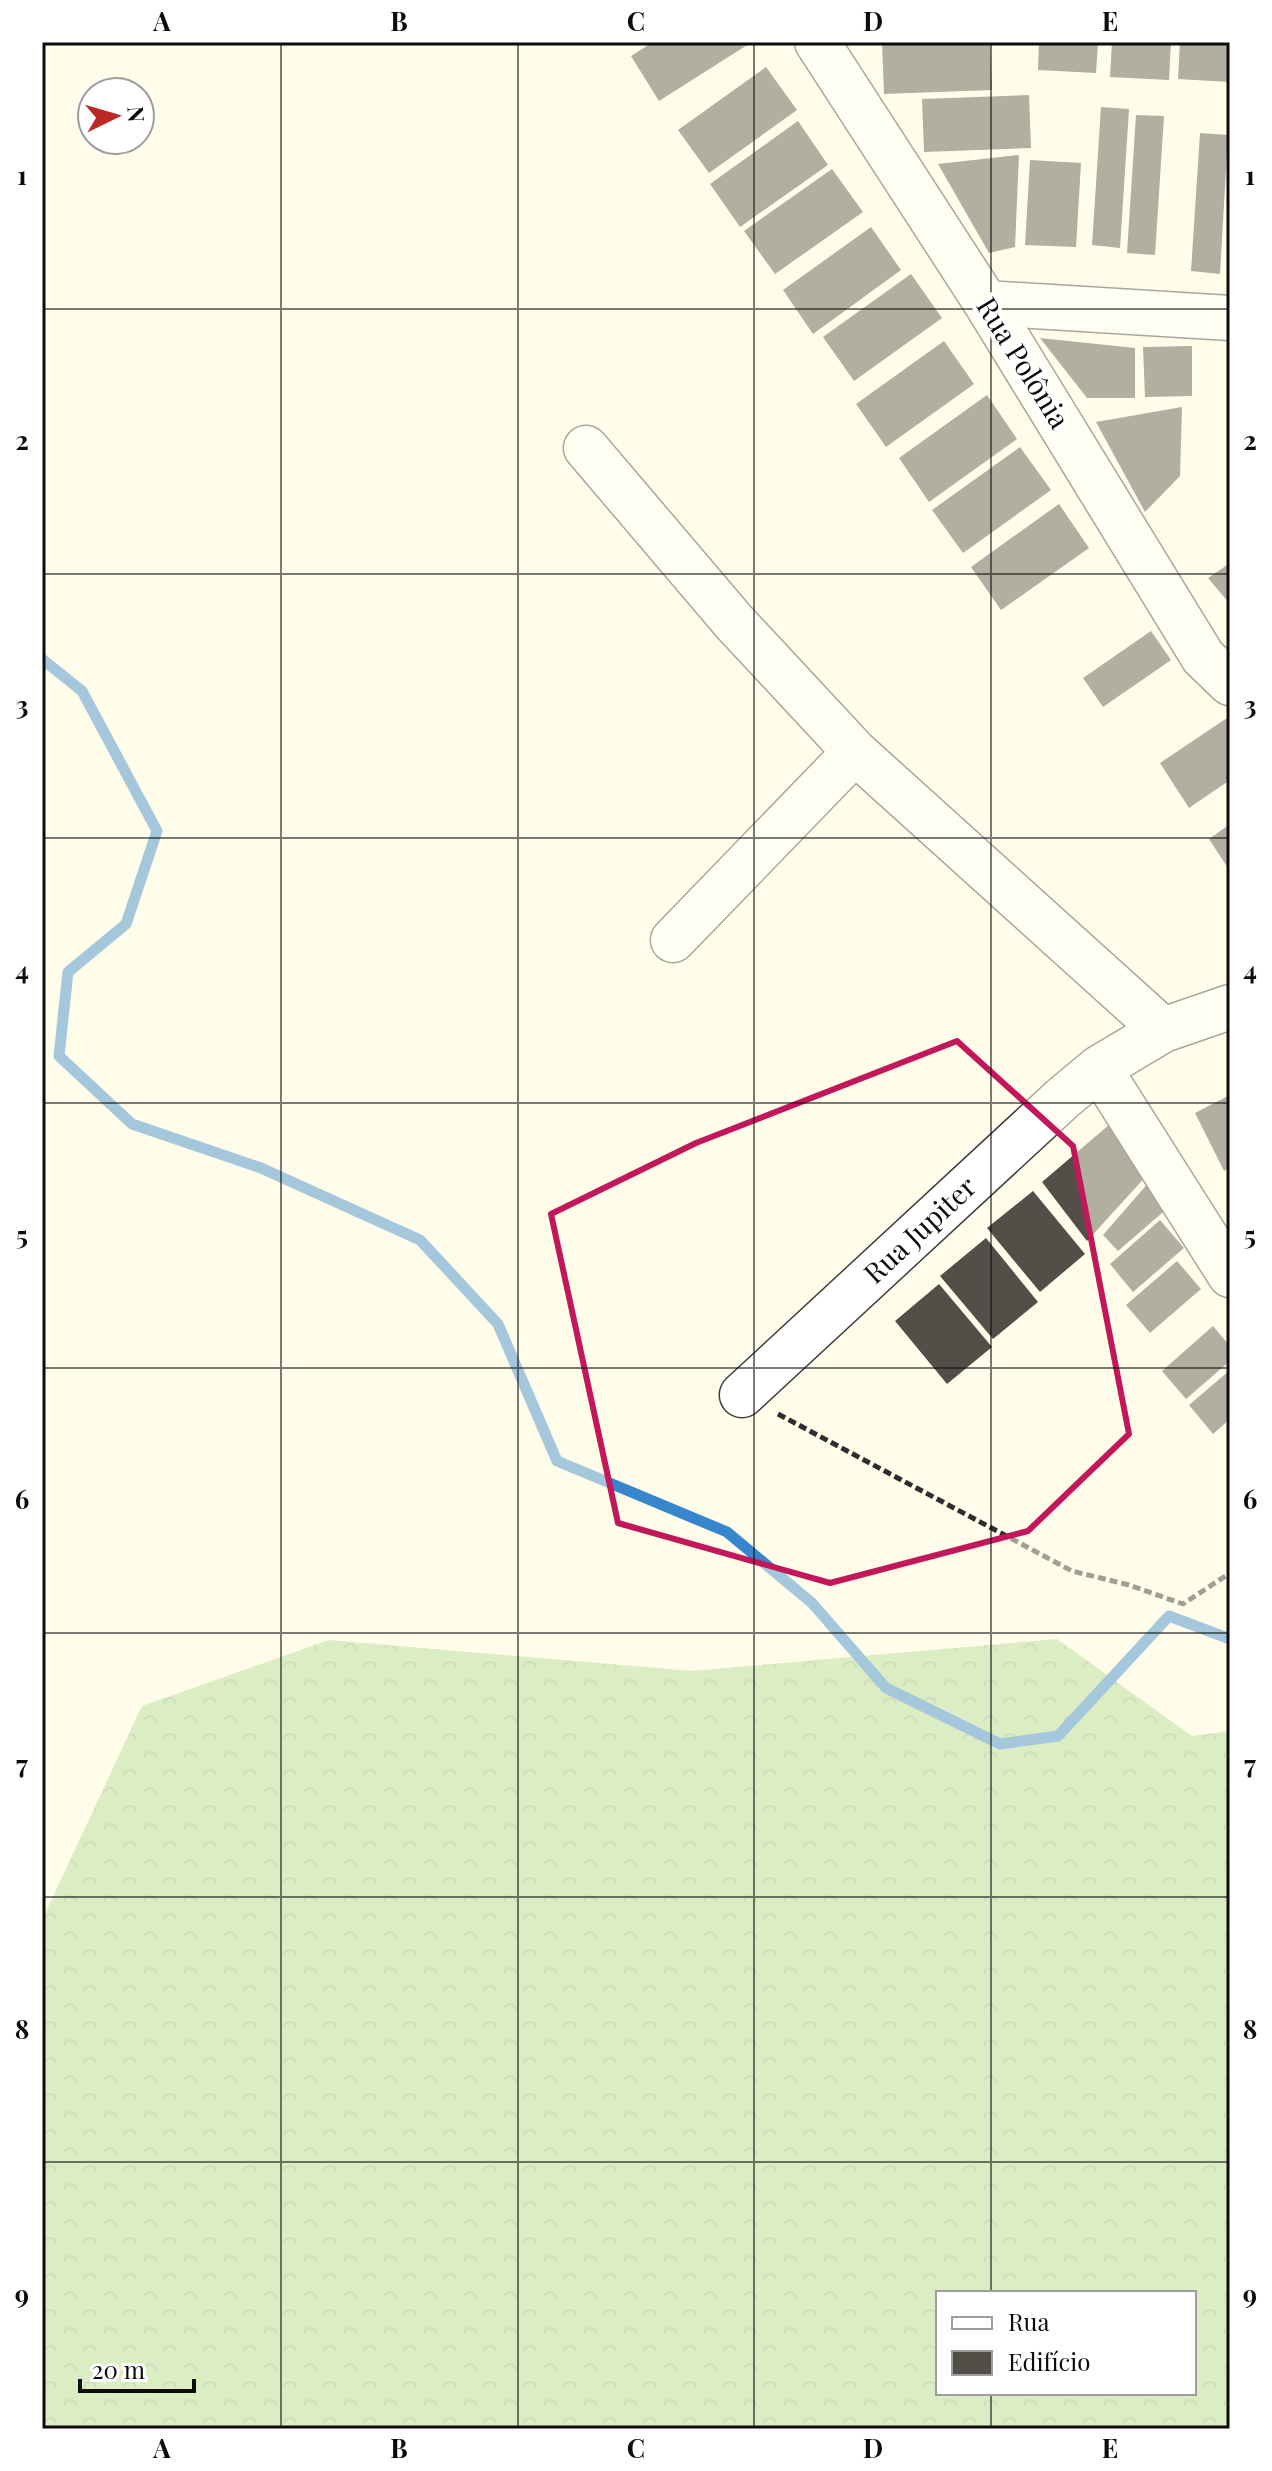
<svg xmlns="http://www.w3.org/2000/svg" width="1272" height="2471" viewBox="0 0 1272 2471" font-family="'Playfair Display',serif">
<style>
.forest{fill:url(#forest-crowns);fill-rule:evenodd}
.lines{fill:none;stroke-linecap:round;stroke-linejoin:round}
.stream{stroke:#3685cd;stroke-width:11}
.building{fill:#544e48}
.minor-casing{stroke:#3f3f3f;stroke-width:47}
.path{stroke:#2e2e2e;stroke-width:5;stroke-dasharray:8 4;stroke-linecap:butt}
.minor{stroke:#fff;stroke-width:44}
.marked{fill:none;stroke:#c2185b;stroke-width:6;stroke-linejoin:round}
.grid{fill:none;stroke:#0c0c0c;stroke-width:2;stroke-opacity:0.55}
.labels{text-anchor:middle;stroke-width:8;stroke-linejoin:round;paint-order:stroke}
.street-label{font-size:28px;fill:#0c0c0c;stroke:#fff}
.neatline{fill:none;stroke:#0c0c0c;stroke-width:3}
.grid-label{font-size:26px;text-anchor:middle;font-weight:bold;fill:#0c0c0c}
</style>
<defs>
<pattern id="forest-crowns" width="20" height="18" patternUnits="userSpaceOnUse" patternTransform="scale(2)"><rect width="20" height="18" fill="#aed994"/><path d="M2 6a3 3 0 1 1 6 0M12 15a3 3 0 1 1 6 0" fill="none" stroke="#94b97e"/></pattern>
</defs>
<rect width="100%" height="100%" fill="#fffdea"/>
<!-- forest -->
<path class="forest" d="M1057,1639L1192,1736L1230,1731V2429H42V1920L142,1706L329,1640L692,1671ZM938,2293H1194V2393H938Z"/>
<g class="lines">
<!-- stream -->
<path class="stream" d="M42,659L82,691L157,831L126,924L68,972L59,1056L132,1124L261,1168L420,1240L498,1324L557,1461L727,1532L812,1603L886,1688L1000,1744L1058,1736L1169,1616L1230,1639"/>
</g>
<!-- building -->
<path class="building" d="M653,42H752L659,101L631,56Z
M882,42H990L992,90L884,94Z
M1039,42H1098L1096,73L1038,70Z
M1112,42H1171L1169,80L1110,77Z
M1180,42H1230V82L1178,79Z
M766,67L797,110L709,173L678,130Z
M1029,95L1031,148L924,152L922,99Z
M1101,107L1129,109L1120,248L1092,245Z
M1136,115L1164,116L1155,255L1127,253Z
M798,121L828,165L740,227L710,184Z
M1200,133L1228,135L1220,274L1191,271Z
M1019,155L1015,247L989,253L938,164Z
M1030,160L1081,163L1076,247L1025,245Z
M832,169L863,212L775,274L744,231Z
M871,227L901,270L813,334L783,290Z
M911,274L942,318L854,381L823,337Z
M1040,338L1135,348V398H1087Z
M944,341L974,384L886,447L856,404Z
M1192,346V396L1145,397L1143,347Z
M987,395L1017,439L929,502L899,458Z
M1182,407L1180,476L1145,512L1096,422Z
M1020,447L1051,490L963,553L932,510Z
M1059,504L1089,548L1001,610L971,567Z
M1230,563V604L1208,578Z
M1151,631L1171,660L1103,707L1083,678Z
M1230,716V780L1189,808L1160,763Z
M1230,824V867L1228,868L1209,839Z
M1230,1095V1168L1224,1171L1195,1113Z
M1116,1119L1149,1173L1087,1241L1042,1182Z
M1150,1181L1169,1207L1118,1251L1103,1235Z
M1033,1191L1085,1254L1040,1292L987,1228Z
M1160,1220L1184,1248L1133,1292L1110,1264Z
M986,1238L1038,1302L993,1339L940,1276Z
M1177,1261L1201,1289L1150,1333L1126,1305Z
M939,1284L992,1347L947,1384L895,1321Z
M1213,1326L1230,1346V1361L1186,1399L1162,1371Z
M1230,1370V1419L1213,1434L1189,1405Z"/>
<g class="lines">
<defs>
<path id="minor" d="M817,42L986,303L1203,657L1230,683
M986,303L1230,318
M586,448L734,622L855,752L1163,1030
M673,940L855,752
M1230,1007L1163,1030L1099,1068L1230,1275
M742,1395L1063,1098L1099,1068"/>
</defs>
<!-- minor casing -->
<use href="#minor" class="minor-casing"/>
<!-- path -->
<path class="path" d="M778,1414L1072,1571L1129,1585L1183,1604L1230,1573"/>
<!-- minor -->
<use href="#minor" class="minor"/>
</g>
<!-- marked area -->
<path d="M0 0H1272V2471H0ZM957,1041L1073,1146L1129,1434L1028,1531L830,1583L618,1523L551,1214L696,1143Z" fill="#fffdea" fill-opacity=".55" fill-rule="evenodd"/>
<path class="marked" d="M957,1041L1073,1146L1129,1434L1028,1531L830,1583L618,1523L551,1214L696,1143Z"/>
<!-- grid -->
<path class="grid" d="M281,42V2429M518,42V2429M754,42V2429M991,42V2293M42,309H1230M42,574H1230M42,838H1230M42,1103H1230M42,1368H1230M42,1633H1230M42,1897H1230M42,2162H1230M991,2393V2429"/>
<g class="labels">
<!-- street labels -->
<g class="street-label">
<text transform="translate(1023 363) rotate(58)" y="10">Rua Polônia</text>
<text transform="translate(920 1230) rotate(-43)" y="10">Rua Jupiter</text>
</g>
</g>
<!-- border -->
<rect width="1272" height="2471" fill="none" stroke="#ffffff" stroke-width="88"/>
<!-- legend -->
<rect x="936" y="2291" width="260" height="104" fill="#ffffff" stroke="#9e9e9e" stroke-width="2"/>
<rect x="952" y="2317" width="40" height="12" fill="#ffffff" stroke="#9e9e9e" stroke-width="2"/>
<text x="1008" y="2331" font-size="24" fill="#0c0c0c">Rua</text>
<rect x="952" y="2351" width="40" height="24" fill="#544e48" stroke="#9e9e9e" stroke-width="2"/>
<text x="1008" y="2371" font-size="24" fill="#0c0c0c">Edifício</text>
<!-- north arrow -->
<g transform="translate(116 116) rotate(85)"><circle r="38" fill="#ffffff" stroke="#9e9e9e" stroke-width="2"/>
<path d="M0-6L14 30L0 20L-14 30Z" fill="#bb2924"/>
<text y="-12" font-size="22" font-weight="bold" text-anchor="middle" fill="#0c0c0c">N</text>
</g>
<!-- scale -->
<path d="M80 2379v12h114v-12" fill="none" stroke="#0c0c0c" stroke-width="4"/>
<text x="92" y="2379" font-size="24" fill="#0c0c0c" stroke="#ffffff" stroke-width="6" paint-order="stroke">20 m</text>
<rect x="44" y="44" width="1184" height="2383" class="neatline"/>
<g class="grid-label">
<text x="162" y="31">A</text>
<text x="399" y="31">B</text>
<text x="636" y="31">C</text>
<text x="873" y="31">D</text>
<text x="1110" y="31">E</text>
<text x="22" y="185">1</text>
<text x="1250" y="185">1</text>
<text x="22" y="450">2</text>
<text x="1250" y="450">2</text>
<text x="22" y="715">3</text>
<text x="1250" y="715">3</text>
<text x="22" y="980">4</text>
<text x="1250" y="980">4</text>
<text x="22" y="1245">5</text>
<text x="1250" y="1245">5</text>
<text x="22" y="1509">6</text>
<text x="1250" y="1509">6</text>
<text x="22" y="1774">7</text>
<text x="1250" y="1774">7</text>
<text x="22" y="2039">8</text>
<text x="1250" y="2039">8</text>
<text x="22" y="2304">9</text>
<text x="1250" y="2304">9</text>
<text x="162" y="2458">A</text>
<text x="399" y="2458">B</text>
<text x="636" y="2458">C</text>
<text x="873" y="2458">D</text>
<text x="1110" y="2458">E</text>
</g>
</svg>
